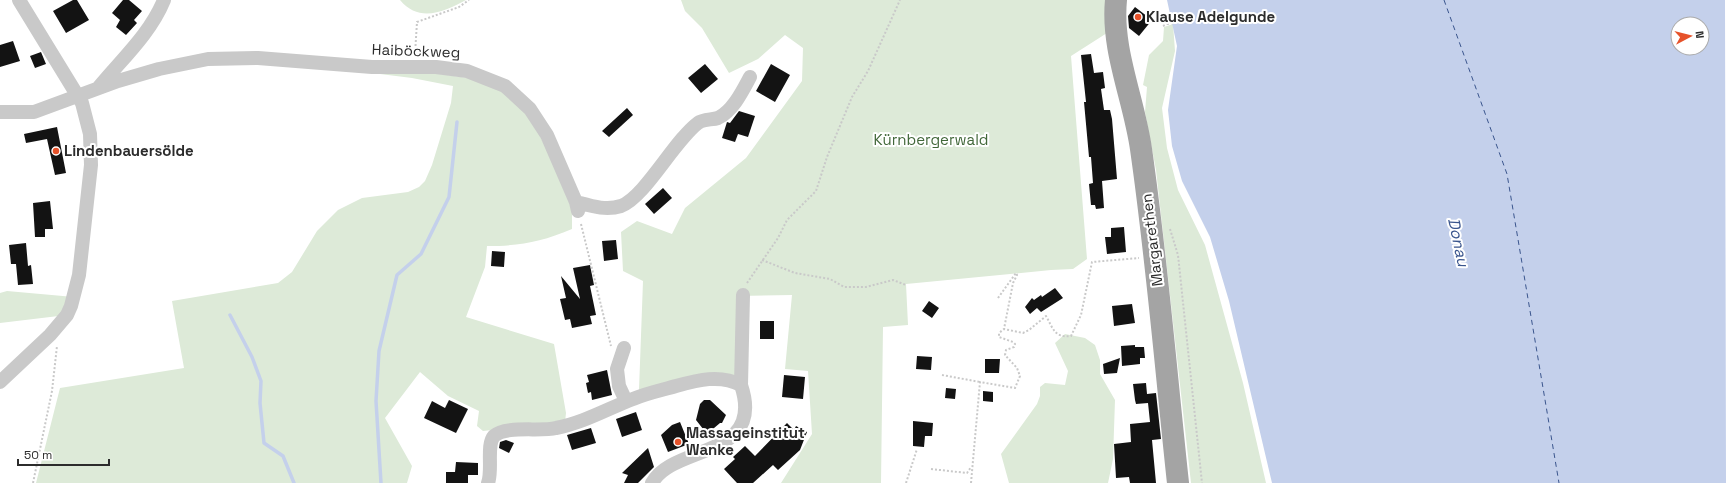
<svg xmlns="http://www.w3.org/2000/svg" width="1726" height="483" viewBox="0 0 1726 483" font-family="'Space Grotesk',sans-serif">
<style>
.green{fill:#ddead8}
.water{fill:#c4d0eb;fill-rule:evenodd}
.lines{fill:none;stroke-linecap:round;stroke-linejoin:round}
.stream{stroke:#c4d0eb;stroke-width:3.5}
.ferry{stroke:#3a558d;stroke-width:1;stroke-dasharray:5 4;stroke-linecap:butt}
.building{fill:#131313}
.path{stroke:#c9c9c9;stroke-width:2;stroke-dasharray:2 2;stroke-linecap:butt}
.street{stroke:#c9c9c9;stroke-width:14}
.primary{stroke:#a4a4a4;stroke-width:22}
.poi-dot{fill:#e6522a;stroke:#fff;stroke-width:1.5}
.labels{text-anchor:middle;stroke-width:4;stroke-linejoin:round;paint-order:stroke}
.poi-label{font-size:15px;font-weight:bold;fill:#2c2c2c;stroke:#fff;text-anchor:start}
.street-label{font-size:15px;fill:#2c2c2c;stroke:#fff}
.park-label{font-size:15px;fill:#416739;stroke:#fff}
.water-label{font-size:16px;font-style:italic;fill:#3a558d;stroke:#fff}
</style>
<rect width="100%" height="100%" fill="#fff"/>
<!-- green -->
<path class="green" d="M400,0H466C444,12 419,23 400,0Z
M681,0H1108L1107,33L1071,56L1087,259L1073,269L1051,270L906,284L908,325L883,327L881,483H781L812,434L808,371L785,369L792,295L738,296V370L734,376L639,390L643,281L623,271L621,232L637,221L672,234L685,208L746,158L802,81L803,48L785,35L758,59L729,73L702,28L685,11Z
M1173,24L1175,51L1162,108L1167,148L1178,190L1205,245L1243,383L1266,483H1191L1156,170L1145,112L1147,87L1143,85L1149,55L1163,41L1164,27Z
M412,70L489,81L527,109L572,202V229C541,242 520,246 487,246L485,267L466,317L554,344L566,413L565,422L483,431L477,426L479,411L448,396L420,372L385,418L412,466L407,483H36L60,388L184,368L172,301L278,283L292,272L317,231L338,210L362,198L408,192L419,187L425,181L432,165L451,103L453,86L412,78L356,71Z
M7,291L74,297L67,315L0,323V293Z
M1065,334L1085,338L1095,345L1100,360V374L1115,400L1113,459L1108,483H1009L1001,454L1037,404L1040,396V387L1045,383L1065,385L1068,371L1055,343Z"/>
<!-- water -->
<path class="water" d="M1167,0H1725L1726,483H1272L1229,301L1210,237L1182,181L1172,146L1168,110L1177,46ZM1678,24H1702V48H1678Z"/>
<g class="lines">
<!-- stream -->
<path class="stream" d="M230,315L252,357L261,381L260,403L264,443L283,456L294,483
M381,483L376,401L379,351L397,275L421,254L449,197L457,122"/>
<!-- ferry -->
<path class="ferry" d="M1444,0L1507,174L1559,483"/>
</g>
<!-- building -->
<path class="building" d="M73,0H77L89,20L66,33L53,11Z
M123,0H129L142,11L134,20L137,23L126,35L116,27L120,20L112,13Z
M1135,7L1152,20L1139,36L1129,28L1128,16Z
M13,41L20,61L0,67V45Z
M41,52L46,64L35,68L30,56Z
M1091,54L1094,73L1103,72L1105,88L1101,89L1104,110H1110L1112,119L1117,179L1102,181L1104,208L1096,209L1095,205H1091L1089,184L1093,183L1091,157H1089L1084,102H1086L1081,55Z
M705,64L718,79L701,93L688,78Z
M771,64L790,75L775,102L756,91Z
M627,108L633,115L609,137L602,131Z
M739,111L755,116L748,137L738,134L735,142L722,138L727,122L730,123Z
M57,127L66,173L55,175L47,139L26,143L24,134Z
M663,188L672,198L654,214L645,204Z
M50,201L53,229H45V237H35L33,203Z
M1124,227L1126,252L1107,254L1105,237H1111V228Z
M616,240L618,259L604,261L602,241Z
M26,243L28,266L31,265L33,284L18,285L16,264H11L9,245Z
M492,251L505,252L504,267L491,266Z
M590,265L594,285L590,286L596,315L590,316L592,324L572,328L570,319L565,320L560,299L566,298L561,276L580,299L573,268Z
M1055,288L1063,298L1041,312L1037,308L1030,314L1025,307L1032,298L1034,300L1041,295L1042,297Z
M929,301L939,308L932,318L922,311Z
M1132,304L1135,323L1114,326L1112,306Z
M760,321H774V339H760Z
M1135,345V347H1144L1145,358H1140V364L1122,366L1121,346Z
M917,356L932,357L931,370L916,369Z
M1120,358L1117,373L1104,374L1103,364Z
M985,359H1000L999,373H985Z
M607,370L612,395L592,400L591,392L588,393L586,383L589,382L587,375Z
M784,375L805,377L803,399L782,397Z
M1146,383L1147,394L1156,393L1161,439L1152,440L1156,483H1130L1129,477L1116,478L1114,444L1131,442L1130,424L1150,422L1148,403L1136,404L1135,400L1133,384Z
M946,388L956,389L955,399L945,398Z
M983,391L993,392V402L983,401Z
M449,400L468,409L456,433L424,418L432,401L445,408Z
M704,400H710L726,415L722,423H720L707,434L696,420L700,404Z
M636,412L642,430L622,437L616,419Z
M913,421L933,423L932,436H925L924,447L913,446Z
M680,422L689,444L668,452L661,435L672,425Z
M787,423L794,430L796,426L807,432L800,450L778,470L773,465L753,483H737L724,469L735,459L733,457L745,446L755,456Z
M591,428L596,443L572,450L567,435Z
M506,440L514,443L509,453L499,448L500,442Z
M648,448L654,467L638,483H624L628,475L622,473Z
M456,462L478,463V475H468V483H446V472H455Z"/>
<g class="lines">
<!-- path -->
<path class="path" d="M1167,24L1173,23
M1163,26L1167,24L1166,20L1172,18
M415,54L417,22L459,7L469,0
M581,224L611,346
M1170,229L1178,255L1202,483
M762,260L795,273L830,279L844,287H866L893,280L906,285
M747,283L778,238L787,220L816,191L827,157L852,97L868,71L900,0
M998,298L1016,273L1017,275L1013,283L1004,329L1023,333L1029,330L1046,316C1053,328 1054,338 1071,336L1081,315L1092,262L1139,258
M942,375L980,382
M931,469L967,473L971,467
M33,483L52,391L57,346
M906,483L917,449
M971,483L980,382L1015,388L1020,376L1017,368L1005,355L1006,350L1014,347L1015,344L1013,342L999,337V333L1004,329"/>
<!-- street -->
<path class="street" d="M99,87C122,59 150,34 164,0
M0,112H34L118,81L159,69L208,59L258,58L372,67H436L467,71L505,86L530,109L547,135L576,202L578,211
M576,202C591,206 606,211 621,206C645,197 674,141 698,123C703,119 712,120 718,118C733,111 743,90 750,77
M624,348L617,369L619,386L626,401
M0,382L50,335L67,315L71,306L79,275L91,165L90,134L82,103L19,0
M488,483C493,470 486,445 494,436C506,425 540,432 556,428C583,423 607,409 633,399C647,393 662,390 676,386C698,380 720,374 741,385L743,295
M652,483C673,444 766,459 741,385"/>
<!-- primary -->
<path class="primary" d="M1116,0C1111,50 1134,99 1141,149C1157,260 1166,372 1178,483"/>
</g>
<!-- markers -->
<g class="poi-dot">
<circle cx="1138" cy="17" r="4"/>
<circle cx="56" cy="151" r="4"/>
<circle cx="678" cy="442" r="4"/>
</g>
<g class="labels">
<!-- poi labels -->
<g class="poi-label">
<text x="1146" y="22">Klause Adelgunde</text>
<text x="64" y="156">Lindenbauersölde</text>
<text x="686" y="438">Massageinstitut<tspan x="686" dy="17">Wanke</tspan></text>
</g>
<!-- street labels -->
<g class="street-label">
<text transform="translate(416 51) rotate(2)" y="5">Haiböckweg</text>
<text transform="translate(1152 240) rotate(-97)" y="5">Margarethen</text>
</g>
<!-- park labels -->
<g class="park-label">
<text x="931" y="145">Kürnbergerwald</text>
</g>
<!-- water labels -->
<g class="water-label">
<text transform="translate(1459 242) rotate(78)" y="6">Donau</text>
</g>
</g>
<!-- north arrow -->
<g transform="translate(1690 36) rotate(83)"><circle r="19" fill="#ffffff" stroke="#ababab"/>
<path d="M0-3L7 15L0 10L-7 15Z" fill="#e6522a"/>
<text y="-6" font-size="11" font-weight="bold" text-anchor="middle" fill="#2c2c2c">N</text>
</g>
<!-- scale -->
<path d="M18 459v6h91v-6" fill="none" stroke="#2c2c2c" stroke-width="2"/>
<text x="24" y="459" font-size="12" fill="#2c2c2c" stroke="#ffffff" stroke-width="3" paint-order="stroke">50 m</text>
</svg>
